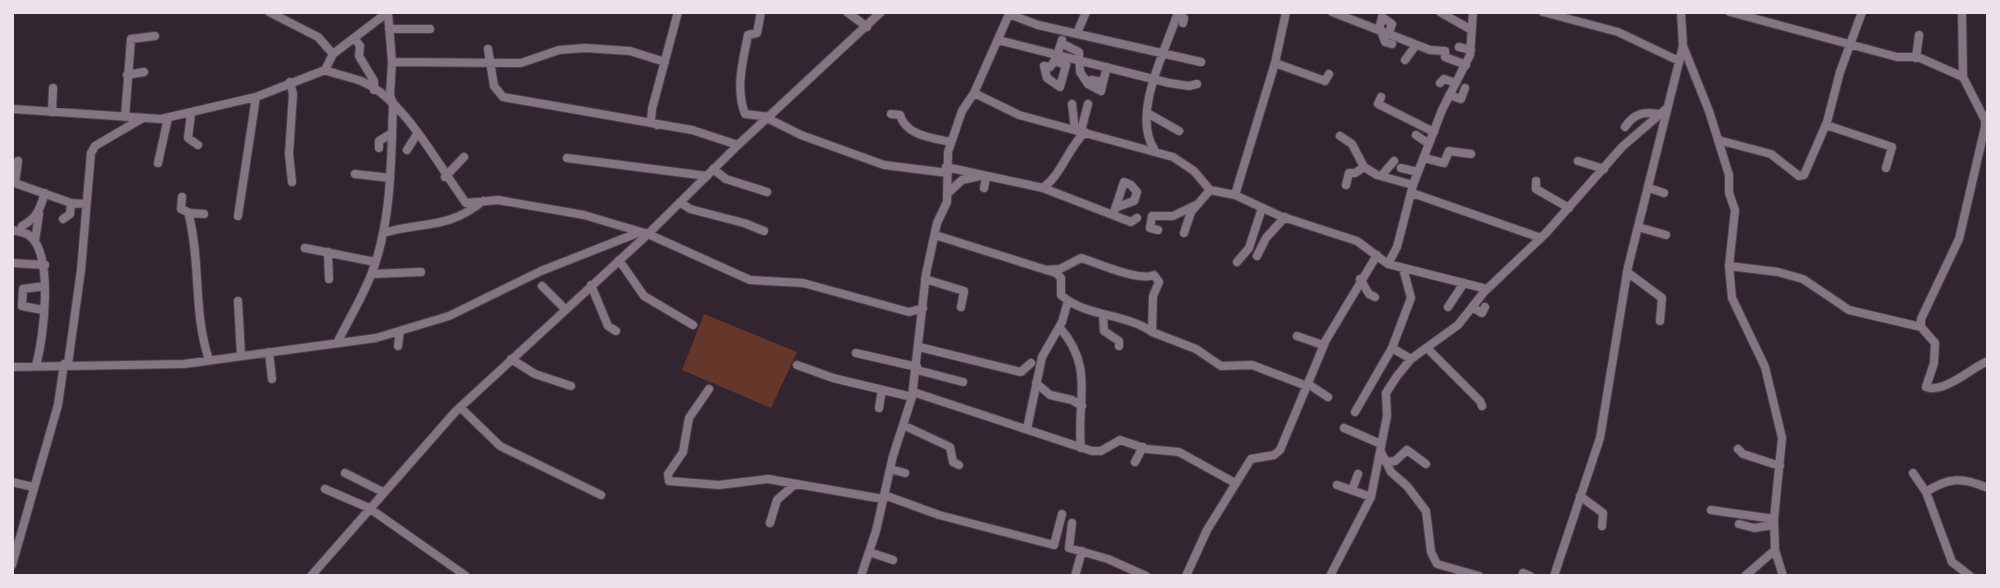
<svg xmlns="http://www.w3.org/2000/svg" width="2000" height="588" viewBox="0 0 2000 588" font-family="Lato,sans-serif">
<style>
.green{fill:#65372b}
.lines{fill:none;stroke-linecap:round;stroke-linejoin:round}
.minor-casing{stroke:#4d414a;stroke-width:10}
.minor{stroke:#857482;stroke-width:8}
</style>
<rect width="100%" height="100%" fill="#332530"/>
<!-- green -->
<path class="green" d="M704,314L797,352L771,408L682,370Z"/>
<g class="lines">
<defs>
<path id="minor" d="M269,12L318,37L333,54
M761,12L757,33L748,35C743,61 735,88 745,114L771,117
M847,12L867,27
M1332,12L1430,50L1445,51V57L1466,65
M1440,12L1468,28
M1543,12L1618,32L1679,61
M1730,12L1897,57H1918L1963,77
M1962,12L1963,77L1985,120V127L1959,239L1921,319V327L1935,343L1934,363L1926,387C1944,394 1971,368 1988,361
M1009,14L1038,25L1201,62
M1177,15L1184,18L1183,23
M389,29H430
M1379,30L1382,17L1392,24L1389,33
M1381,30L1385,42L1392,44
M1077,33L1086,12
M355,39L360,46L359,56L374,81V90
M998,40L1169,83L1189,86L1197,84
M1061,43L1079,52L1080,72L1088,84L1091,80L1103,82L1107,67
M1683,46L1709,111L1729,175V193L1735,210L1729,266L1732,298L1765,367L1782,438L1774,519L1775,550L1783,576
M1459,47L1471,50
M488,49L494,86L503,97L692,130L738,145
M1916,58L1919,35
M1405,60L1416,45
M1055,61L1066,65L1060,87L1047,78L1044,66L1050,67C1057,60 1059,49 1062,40
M392,62L521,63L559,50L585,48L630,51L665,62
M1275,63L1325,81L1329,74
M325,70C336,74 349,77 361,81C404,98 439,167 466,203L498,200L584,215L648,234L750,280L803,283L909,312L923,308
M127,75L144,72
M290,82L293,94L289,154L292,182
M1440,83L1444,79L1456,83
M1088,84L1101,91L1103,82
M974,93L1019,115L1173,157L1194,171L1210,190L1235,195L1280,216L1357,241L1388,264L1487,289
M1449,95L1461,99L1465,88
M1381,97L1378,104L1434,132
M1072,104L1075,130
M12,109L161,119L256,97L325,70L333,54L388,12
M52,112L53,88
M191,114L188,138L198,145
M891,114L900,115C906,136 933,138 951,142
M1149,114L1179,131
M125,117L131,39L155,36
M769,119L801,135L884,165L948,173
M657,125L651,121L652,109L678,12
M1826,125L1892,147L1886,168
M1625,127C1634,114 1643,111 1658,114
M1081,131L1088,104
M1416,135L1429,144
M1340,136L1352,144L1364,167
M1718,140L1771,154L1799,176L1804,175L1827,122L1840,72L1862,12
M379,148V141L392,133
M1154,149C1131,113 1167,48 1178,12
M407,150L417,134
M567,158L707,176
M1424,158L1444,163L1449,151L1471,154
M1578,161L1604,169
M158,163L168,118
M946,167L1043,188L1131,222L1137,218
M1401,168L1418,172
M713,169L726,179L767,192
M355,174L390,178
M1381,176L1394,161
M445,177L464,157
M1536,181V189L1569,208
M12,182L71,203L86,204
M15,183L18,161
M1346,185L1349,173H1355L1364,167L1377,175L1413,185
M984,188L986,177
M1043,188C1062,174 1068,148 1085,132
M1649,188L1664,193
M947,194L962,180L980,176
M1235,195L1275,63L1286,12
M182,197L181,209L190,213
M1410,197L1415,194L1541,238
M680,202L690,209L744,223L764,231
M204,214L190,213L189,216C201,264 193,312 209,360
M1113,215L1124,182L1131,185L1137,192L1134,201L1117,207
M238,216L256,97
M63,219L70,214L71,203
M1638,227L1666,235
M12,230C20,232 27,232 32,238C53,260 44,337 36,365
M1158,230L1150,228L1152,216H1173L1198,204
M20,232L22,226C37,218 40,209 45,193
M383,233C423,221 447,230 483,201
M1184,233L1191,212L1210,190
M935,235L1056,273L1061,278V295C1085,317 1125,313 1152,332
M35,241L39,214
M305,248L375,262
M328,252L329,279
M1257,256L1266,238L1285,217
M619,260L644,296L693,325
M1237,262L1249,248L1262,208
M12,263L45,265
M1388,264L1397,247L1413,185L1442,110L1470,55L1473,12
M1729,266L1778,272L1803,279L1849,310L1921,327
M1403,268L1411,298L1392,348L1411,359
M1046,270L1060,269L1081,258C1098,263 1139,282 1154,275L1159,282L1153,296L1152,332L1196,349L1221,366L1252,365L1307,386
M1627,272L1662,298L1660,321
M372,274L421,272
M925,279L964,291L961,307
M1360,279L1369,294L1375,297
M591,285L608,326L616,331
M542,286L565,309
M238,301L241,355
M1448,307L1464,283
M1472,307L1482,313L1485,307
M43,310L22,306L23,289L44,286
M1103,315L1104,331L1119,341V346
M1060,328C1095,368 1076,401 1081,448
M1297,336L1323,345
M337,343C348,321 362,298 371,275C392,222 391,160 393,104L390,95L392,62L388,13
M398,346L400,331
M919,347L1021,372L1031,363
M1427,348L1480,401L1482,406
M269,352L272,379
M856,353L917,367
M511,359L535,374L571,386
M68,364L81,270L91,153L95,146L141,119
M797,365L833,378L912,397
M12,367L184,364L376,338L449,316L541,271L640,232
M917,370L963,382
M1036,383L1050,395L1072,400L1082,406
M1308,384L1328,397
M709,389L689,418L683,452L668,474L669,481L719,485L768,479L883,499
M913,392L1092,451H1101L1120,440L1147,449L1179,452L1235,483
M460,407L500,446L601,495
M879,408L882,390
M1355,412L1392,348
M905,426L950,447L953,462L959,465
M1344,428L1381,444
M1027,429L1042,357L1062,322L1068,301
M1738,449L1743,454L1780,466
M1381,452L1391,472L1407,486L1426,511L1431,552L1437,564L1479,576
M1135,462L1143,447
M1386,462L1395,461L1407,450L1426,464
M890,469L905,473
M345,473L383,492
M1913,473L1926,492L1952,562L1970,576
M12,482L33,487
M1337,485L1371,497
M325,489L369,508L466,576
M1352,490L1358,474
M1926,492C1949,477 1962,477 1988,488
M884,495L939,515L1054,545L1062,514
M1580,496L1603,513L1602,526
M1711,510L1774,519
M770,523L777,500L795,484
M1072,523L1069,548L1108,559L1146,576
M1739,524L1754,528L1774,525
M869,552L893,560
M12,565L58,405L64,364
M1523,573L1530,576
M311,576L455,412L648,234L738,145L881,12
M861,576L876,531L893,456L912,397L926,274L937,223L947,202L948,152L962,111L974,93L1010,12
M1075,576L1082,551
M1186,576L1207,530L1251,459L1274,455L1280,450L1326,340L1377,255
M1330,576L1371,497L1387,416L1386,393L1397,376L1411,359L1458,325L1484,292L1546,233L1622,147L1667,108
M1554,576L1600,438L1628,267L1683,46L1681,12
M1745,576L1775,550"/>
</defs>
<!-- minor casing -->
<use href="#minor" class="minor-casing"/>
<!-- minor -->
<use href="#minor" class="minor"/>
</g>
<!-- border -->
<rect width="2000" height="588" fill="none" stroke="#ece2e9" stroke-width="28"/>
</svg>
